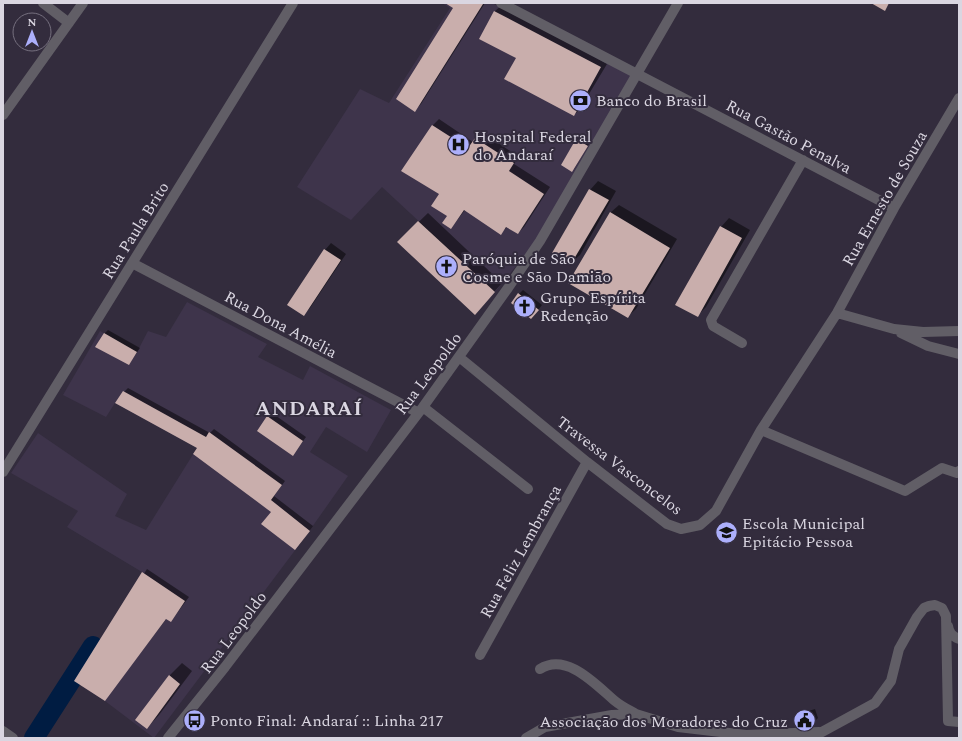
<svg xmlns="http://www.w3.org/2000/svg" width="962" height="741" viewBox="0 0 962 741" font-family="Spectral,serif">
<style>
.built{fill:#3e344b}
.shadow{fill:#0007}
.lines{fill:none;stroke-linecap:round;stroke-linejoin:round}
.river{stroke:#001c42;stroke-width:20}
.building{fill:#c9aeac}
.minor{stroke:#615e66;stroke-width:10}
.labels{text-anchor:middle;stroke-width:4;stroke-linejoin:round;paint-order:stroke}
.poi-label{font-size:16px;fill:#dad6e1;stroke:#332c3d;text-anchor:start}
.street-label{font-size:16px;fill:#dad6e1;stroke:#332c3d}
.district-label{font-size:20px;font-weight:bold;letter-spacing:1px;fill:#dad6e1;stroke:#332c3d}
</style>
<rect width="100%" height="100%" fill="#332c3d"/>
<!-- built -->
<path class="built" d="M442,3H492L632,75L538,239L495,292L382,187L351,220L297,187L360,89L389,103L450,8Z
M187,302L267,344L258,357L303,380L310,366L391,410L367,452L326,427L310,452L348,476L305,537L154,738L105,701L74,681L142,572L67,527L78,511L11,473L38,433L127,494L115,516L146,530L197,448L115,403L106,417L63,395L100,331L137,352L148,331L166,337Z"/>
<!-- shadow -->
<path class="shadow" d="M447,3H485L421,104L415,110L455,8Z
M502,5L607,64L580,109L574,115L518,57L481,38L495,11Z
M439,119L473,142L482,132L519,157L514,164L550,187L524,227L518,233L508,226L501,233L465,210L451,228L440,194L432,126Z
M578,137L589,144L574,169L562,164Z
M598,181L616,191L580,255L571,263L590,190Z
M619,205L677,239L636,309L627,317L610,213Z
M428,213L502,283L475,313L398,242Z
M729,218L750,230L706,307L697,316L721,227Z
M331,243L346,254L310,308L304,314L325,250Z
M523,290L542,305L535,314L519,294Z
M108,330L140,348L129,364L104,334Z
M128,388L210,433L214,429L285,481L274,496L313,526L299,545L272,512L199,448L124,392Z
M272,413L306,437L296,451L258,430Z
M147,569L189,597L171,621L167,618L105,699L75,681Z
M182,663L192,671L159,715L147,728L169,676Z
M815,709L818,718L814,722L795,718L799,714Z"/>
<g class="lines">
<!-- river -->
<path class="river" d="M34,738L93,646"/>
</g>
<!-- building -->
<path class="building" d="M445,3L483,4L415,112L396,99L453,8Z
M871,3H889L885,11Z
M494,11L601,67L574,116L504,79L516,58L479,39Z
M432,125L468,148L475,138L514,163L509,171L544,194L518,234L506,227L501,235L464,210L451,229L442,223L447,216L431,206L439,194L401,171Z
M576,139L588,146L572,172L561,165Z
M589,189L609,200L571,264L552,253Z
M610,212L670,248L628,318L568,283Z
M418,221L495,292L475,315L397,242Z
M720,226L742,238L698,317L675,305Z
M324,249L341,260L304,316L287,305Z
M518,293L539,310L531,319L511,303Z
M104,333L137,352L129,365L95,347Z
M123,391L206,437L209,432L282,485L271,500L310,531L295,550L261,524L271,512L193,454L197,448L115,403Z
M267,416L303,441L293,456L257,431Z
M142,572L185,601L171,622L166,619L105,701L74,681Z
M169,675L180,684L147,729L135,720Z
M811,713L814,723L798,729L794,718Z"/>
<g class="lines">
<!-- minor -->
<path class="minor" d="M43,3L69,23
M501,3L894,208
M3,115L83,3
M132,263L417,412
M837,313L894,329L923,332L959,331
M901,333L928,346L959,354
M742,343L713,326L711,320L803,160
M459,357L587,462L667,524L681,529L700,525L716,511L761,430L837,313L894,208L959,98
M423,407L528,489
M761,430L905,491L942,468L957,473L959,471
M3,472L293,3
M948,626C949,633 952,636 959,639
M480,655L587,462
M540,669C567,652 596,685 615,701C621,706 629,710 636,714
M3,731L13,738
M168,738L225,667L423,407L508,288L540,241L678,3
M526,738L545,727L612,715L636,714L678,727L746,735L819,732
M811,738L875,703L891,681L899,649L917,617L924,608L929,606L935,605L942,608L946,616L948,721L959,722"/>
</g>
<!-- icons -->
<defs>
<symbol id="bank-disc" viewBox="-11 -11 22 22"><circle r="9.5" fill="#acaffb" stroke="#332c3d"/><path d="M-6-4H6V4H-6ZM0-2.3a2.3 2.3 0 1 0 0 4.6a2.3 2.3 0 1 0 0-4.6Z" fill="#111"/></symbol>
<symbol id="hospital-disc" viewBox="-11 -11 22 22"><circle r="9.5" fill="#acaffb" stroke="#332c3d"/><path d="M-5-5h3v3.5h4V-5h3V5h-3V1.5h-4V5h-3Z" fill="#111"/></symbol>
<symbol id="church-disc" viewBox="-11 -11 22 22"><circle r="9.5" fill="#acaffb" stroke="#332c3d"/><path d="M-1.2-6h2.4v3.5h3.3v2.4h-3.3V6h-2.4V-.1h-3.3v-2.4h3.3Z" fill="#111"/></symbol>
<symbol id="school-disc" viewBox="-11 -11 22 22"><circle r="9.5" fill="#acaffb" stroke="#332c3d"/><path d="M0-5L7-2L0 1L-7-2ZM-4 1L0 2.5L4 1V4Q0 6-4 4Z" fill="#111"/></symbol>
<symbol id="bus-disc" viewBox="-11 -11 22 22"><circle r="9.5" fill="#acaffb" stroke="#332c3d"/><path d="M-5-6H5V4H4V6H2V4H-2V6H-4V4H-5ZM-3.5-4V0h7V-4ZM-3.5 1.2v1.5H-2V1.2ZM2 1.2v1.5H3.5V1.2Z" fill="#111"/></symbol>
<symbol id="civic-disc" viewBox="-11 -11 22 22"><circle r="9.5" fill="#acaffb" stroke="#332c3d"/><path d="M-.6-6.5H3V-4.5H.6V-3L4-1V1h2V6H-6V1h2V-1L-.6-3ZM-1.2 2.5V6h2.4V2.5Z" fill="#111"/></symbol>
</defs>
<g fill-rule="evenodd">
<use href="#bank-disc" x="568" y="88" width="25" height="25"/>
<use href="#hospital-disc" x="446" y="132" width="25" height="25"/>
<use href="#church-disc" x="434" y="254" width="25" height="25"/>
<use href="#church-disc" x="512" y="294" width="25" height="25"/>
<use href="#school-disc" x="714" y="520" width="25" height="25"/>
<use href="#bus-disc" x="182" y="708" width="25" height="25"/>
<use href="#civic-disc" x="792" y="708" width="25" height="25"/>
</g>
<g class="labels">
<!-- poi labels -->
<g class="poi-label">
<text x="596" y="106">Banco do Brasil</text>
<text x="474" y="142">Hospital Federal<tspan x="474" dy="18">do Andaraí</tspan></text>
<text x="462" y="264">Paróquia de São<tspan x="462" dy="18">Cosme e São Damião</tspan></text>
<text x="540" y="303">Grupo Espírita<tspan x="540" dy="18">Redenção</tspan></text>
<text x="742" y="529">Escola Municipal<tspan x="742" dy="18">Epitácio Pessoa</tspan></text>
<text x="210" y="726">Ponto Final: Andaraí :: Linha 217</text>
<text x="788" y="727" text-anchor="end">Associação dos Moradores do Cruz</text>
</g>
<!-- street labels -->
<g class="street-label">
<text transform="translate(789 136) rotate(28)" y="6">Rua Gastão Penalva</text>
<text transform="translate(884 198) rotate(-60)" y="6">Rua Ernesto de Souza</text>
<text transform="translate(135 230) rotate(-58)" y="6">Rua Paula Brito</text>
<text transform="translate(281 324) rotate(28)" y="6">Rua Dona Amélia</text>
<text transform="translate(428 373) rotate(-53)" y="6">Rua Leopoldo</text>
<text transform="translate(620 465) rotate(37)" y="6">Travessa Vasconcelos</text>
<text transform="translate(520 551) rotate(-61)" y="6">Rua Feliz Lembrança</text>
<text transform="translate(233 632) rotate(-53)" y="6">Rua Leopoldo</text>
</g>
<!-- district labels -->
<g class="district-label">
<text x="309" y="415">ANDARAÍ</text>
</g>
</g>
<!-- border -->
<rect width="962" height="741" fill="none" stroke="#dad6e1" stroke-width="8"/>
<!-- north arrow -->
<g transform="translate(32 32)"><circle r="19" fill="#332c3d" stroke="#76707f"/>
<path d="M0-3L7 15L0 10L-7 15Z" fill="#acaffb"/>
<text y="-6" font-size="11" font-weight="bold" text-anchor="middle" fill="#dad6e1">N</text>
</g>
</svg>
